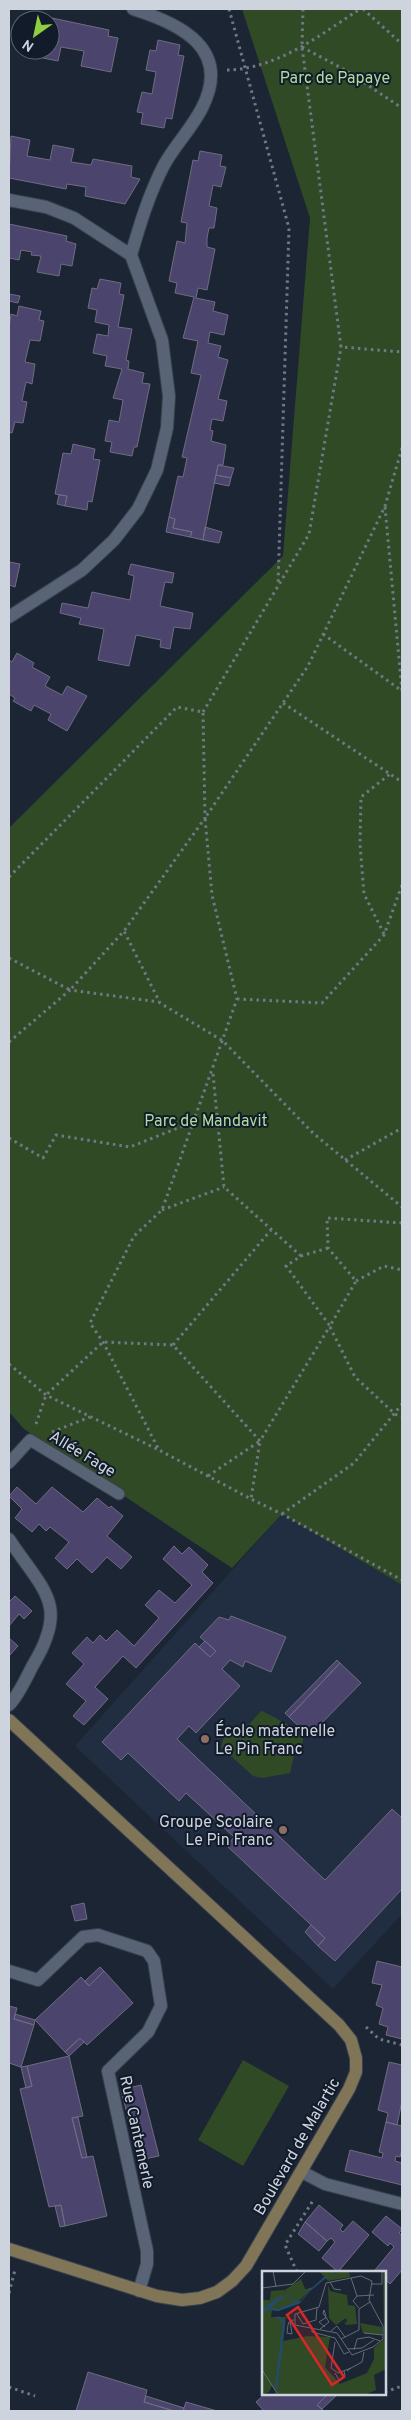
<svg xmlns="http://www.w3.org/2000/svg" width="411" height="2420" viewBox="0 0 411 2420" font-family="Overpass,sans-serif">
<style>
.built{fill:#212e42}
.green{fill:#314a26}
.building{fill:#4b456d;stroke:#6e6c80}
.lines{fill:none;stroke-linecap:round;stroke-linejoin:round}
.lane-casing{stroke:#3a414e;stroke-width:13}
.street-casing{stroke:#3a414e;stroke-width:14}
.secondary-casing{stroke:#3a414e;stroke-width:14}
.path{stroke:#707884;stroke-width:3;stroke-dasharray:2.5 4;stroke-linecap:butt}
.lane{stroke:#586375;stroke-width:11}
.street{stroke:#586375;stroke-width:12}
.secondary{stroke:#817557;stroke-width:12}
.education-dot{fill:#8d6e63;stroke:#121b2a;stroke-width:2}
.labels{text-anchor:middle;stroke-width:4;stroke-linejoin:round;paint-order:stroke}
.park-label{font-size:16px;fill:#b0dd9e;stroke:#121b2a}
.street-label{font-size:16px;fill:#ced4de;stroke:#121b2a}
.poi-label{font-size:16px;fill:#ced4de;stroke:#121b2a;text-anchor:start}
.inset-river{fill:none;stroke:#254b6a;stroke-width:2.5}
.inset-road{fill:none;stroke:#636b78;stroke-width:1}
.view{fill:#d62828;fill-opacity:0.15;stroke:#d62828;stroke-width:2.5}
.inset-edge{fill:none;stroke:#ced4de;stroke-width:2.5}
</style>
<rect width="100%" height="100%" fill="#1c2534"/>
<!-- built -->
<path class="built" d="M282,1514L402,1585V1914L333,1989L75,1746Z"/>
<!-- green -->
<path class="green" d="M242,9H402V1585L282,1514L232,1568L24,1429L9,1412V828L283,556L310,218Z
M261,1711C264,1711 300,1731 303,1734V1742L294,1756L290,1773L262,1778L253,1776L221,1747L226,1730L229,1727L244,1730Z
M243,2060L289,2086L243,2166L198,2140Z"/>
<!-- building -->
<path class="building" d="M47,17L109,30L108,36L118,38L111,72L81,66L84,51L61,47L58,61L38,57L39,54L29,51L50,50V20H46Z
M158,40L180,45L178,55L184,56L172,119L166,118L164,128L141,124L143,113L137,112L142,92L152,94L156,72L146,70L150,50L156,51Z
M11,136L30,140L27,156L50,160L53,145L74,149L71,162L91,165L93,159L132,166L131,177L140,179L125,204L85,196L86,187L67,184L66,189L9,178Z
M200,151L222,155L220,166L226,167L221,187L213,185L209,206L217,208L214,228H209L207,238V247L215,249L207,290L198,288L196,298L215,302L213,311L228,315L224,335L210,332L208,343L221,346L218,357L228,360L218,399L227,401L223,421L212,419L210,430L213,431L211,441L226,445L223,465H218L203,540L190,537L192,532L173,528L175,519L169,517L178,476L183,477L187,458L182,457L201,375L191,373L198,341L183,338L194,297L175,293L177,283L169,281L177,241L185,243L187,223L181,222L193,160L198,161Z
M9,224L67,236L66,241L76,244L72,266L61,264L59,276L37,272L41,256L31,255L32,252L21,250L19,260L9,258Z
M100,279L121,283L119,294L124,295L118,327L132,329L126,360L129,361L128,369L144,373L142,383L150,384L137,447H134L132,456L110,452L112,442L105,441L109,420L119,422L123,400L113,398L122,369L105,366L107,356L93,353L97,334L108,336L109,325L95,322L97,310L88,308L92,288L97,289Z
M9,294L20,296L18,303L9,301Z
M19,306L41,311L39,320L44,321L40,341L30,340L25,362L35,364L32,384L26,382L22,401L27,402L23,423L15,422L12,433L9,432V328L11,314L17,316Z
M73,444L95,449L93,459L100,460L92,502L88,501L87,510L65,506L67,496L55,494L63,453L71,454Z
M218,465L234,468L231,478L216,475Z
M216,475L231,478L229,486L214,483Z
M59,495L67,496L65,506L57,504Z
M169,517L175,519L173,528L192,532L190,537L166,532Z
M205,527L222,532L219,543L203,540Z
M9,562L20,564L15,587L9,585Z
M131,564L174,573L172,583L165,582L160,606L193,613L190,629L174,627L170,649L160,647L161,640L136,635L129,666L98,660L104,629L79,624L81,618L60,613L62,603L88,608L92,592L130,600L134,576L128,574Z
M17,653L34,663L32,667L50,677L45,686L62,695L67,686L87,696L67,731L48,720L51,714L34,705L31,711L13,701L15,698L9,694V660L12,662Z
M17,1487L36,1504L52,1487L83,1512L97,1498L109,1508L111,1506L123,1516L107,1536L132,1557L121,1569L107,1557L92,1573L77,1559L67,1569L55,1558L69,1542L50,1527L46,1531L39,1524L32,1532L15,1518L22,1509L9,1496Z
M174,1546L182,1554L189,1547L208,1565L202,1572L213,1583L136,1668L123,1656L95,1687L108,1699L84,1725L73,1716L86,1701L66,1684L84,1664L72,1653L87,1637L93,1643L100,1635L106,1641L117,1630L134,1646L159,1618L145,1605L159,1590L175,1603L192,1585L163,1559Z
M15,1596L32,1611L24,1619L19,1614L9,1626V1602Z
M219,1617L229,1620L231,1616L286,1637L271,1672L245,1661L243,1667L230,1660L222,1669L240,1686L196,1733L189,1726L177,1739L325,1880L392,1809L402,1818V1889L335,1961L318,1946L325,1938L227,1846L234,1837L186,1793L179,1801L128,1753L121,1760L102,1742L195,1643L210,1657L216,1651L200,1637Z
M9,1638L18,1646L9,1656Z
M205,1641L216,1651L210,1657L199,1647Z
M337,1660L340,1663L289,1717L285,1713Z
M340,1663L361,1683L309,1736L289,1717Z
M84,1903L87,1919L75,1921L71,1906Z
M311,1925L325,1938L318,1946L305,1932Z
M377,1961L402,1967V2039L386,2035L388,2027L379,2024L383,2008L376,2005L382,1985L372,1983Z
M100,1967L104,1971L89,1986L85,1981Z
M104,1971L133,2003L87,2045L80,2038L65,2052L35,2020L81,1977L89,1986Z
M9,2006L17,2008L14,2019L34,2025L21,2067L9,2063Z
M15,2014L35,2020L34,2025L14,2019Z
M80,2038L84,2042L69,2056L65,2052Z
M69,2056L83,2116L72,2118L82,2158L93,2156L107,2216L65,2226L61,2205L49,2207L20,2089L32,2086L27,2066Z
M389,2062L402,2065V2101L397,2125L386,2122L388,2113L378,2110Z
M27,2066L32,2086L26,2088L21,2067Z
M141,2085L159,2156L139,2160L121,2090Z
M78,2117L87,2157L82,2158L72,2118Z
M386,2122L402,2126V2149L400,2157L396,2156L395,2161L402,2163V2185L345,2171L350,2150L382,2158L383,2153L379,2152Z
M61,2205L65,2226L60,2227L55,2206Z
M319,2205L343,2225L340,2229L343,2232L353,2221L369,2235L338,2272L322,2258L335,2242L331,2238L327,2241L305,2222Z
M386,2216L402,2229L399,2233L402,2236V2270L390,2284L385,2279V2272L375,2270L394,2247L390,2243L388,2246L372,2232Z
M305,2222L327,2241L319,2251L298,2234Z
M88,2372L147,2390L144,2402L174,2411H76Z
M265,2394H328L317,2405L324,2411H264L256,2402Z
M328,2394L337,2395L322,2409L317,2405Z
M146,2396L184,2408L183,2411H174L144,2402Z
M186,2402L217,2411H183Z"/>
<g class="lines">
<defs>
<path id="lane" d="M9,1463L30,1440L119,1494"/>
<path id="street" d="M9,200L46,207L74,218L131,255L162,340L169,396L167,428L157,470L138,509L114,540L82,570L9,617
M131,255C140,224 149,194 164,165C175,145 192,128 202,108C232,49 181,24 133,9
M9,1539C43,1591 70,1604 33,1665C26,1678 19,1695 9,1705
M9,1971L38,1980L83,1937L98,1935L147,1951L154,1961L161,2006L148,2032L108,2071L147,2251V2264L139,2291
M302,2172L325,2184L402,2204"/>
<path id="secondary" d="M9,1720L339,2025L351,2040L356,2058V2072L349,2089L246,2266L232,2281L217,2292L200,2298L182,2300L157,2296L9,2249"/>
</defs>
<!-- lane casing -->
<use href="#lane" class="lane-casing"/>
<!-- street casing -->
<use href="#street" class="street-casing"/>
<!-- secondary casing -->
<use href="#secondary" class="secondary-casing"/>
<!-- path -->
<path class="path" d="M229,9L289,228L278,585
M303,9L302,47L341,347L402,352
M363,9L402,44
M302,47L345,70L402,108
M227,70C277,69 320,35 360,9
M402,448L385,506L308,666L205,818L212,895L237,999L162,1210L134,1236L90,1323L103,1342L159,1450L251,1499L282,1514L402,1580
M385,507L402,691
M323,634L402,691
M283,703L402,782
M203,712L309,534L341,347
M9,877L177,707L203,712L205,818L124,931
M384,934L364,894L360,844L361,797L390,774
M9,958L70,990L124,931L160,1003L223,1041L313,1133L402,1207
M237,999L322,1003L384,935L402,885
M9,1042L70,990L159,1002
M213,1074L224,1187L301,1256
M9,1138L43,1158L56,1135L130,1147L193,1122
M345,1160L402,1128
M162,1210L224,1187
M328,1248L301,1256L286,1266L330,1326L356,1281L328,1248L327,1218L402,1223
M356,1281L384,1266L402,1270
M330,1327L355,1377L395,1414L402,1417
M173,1345L271,1230
M9,1364L46,1395L159,1450
M36,1424L46,1395L103,1342L173,1345L260,1441L330,1326
M52,1432L90,1417
M208,1476L260,1441L251,1499
M282,1514L354,1463L402,1404
M366,2027L379,2039L402,2045
M297,2272L285,2245L314,2199
M9,2293L15,2270
M9,2387L35,2396
M385,2392L402,2386"/>
<!-- lane -->
<use href="#lane" class="lane"/>
<!-- street -->
<use href="#street" class="street"/>
<!-- secondary -->
<use href="#secondary" class="secondary"/>
</g>
<!-- markers -->
<g class="education-dot">
<circle cx="205" cy="1739" r="5"/>
<circle cx="283" cy="1830" r="5"/>
</g>
<g class="labels">
<!-- park labels -->
<g class="park-label">
<text x="335" y="83">Parc de Papaye</text>
<text x="206" y="1126">Parc de Mandavit</text>
</g>
<!-- street labels -->
<g class="street-label">
<text transform="translate(83 1453) rotate(31)" y="6">Allée Fage</text>
<text transform="translate(138 2132) rotate(78)" y="6">Rue Cantemerle</text>
<text transform="translate(296 2146) rotate(-60)" y="6">Boulevard de Malartic</text>
</g>
<!-- poi labels -->
<g class="poi-label">
<text x="215" y="1736">École maternelle<tspan x="215" dy="18">Le Pin Franc</tspan></text>
<text x="273" y="1827" text-anchor="end">Groupe Scolaire<tspan x="273" dy="18">Le Pin Franc</tspan></text>
</g>
</g>
<!-- overview -->
<g transform="translate(262 2271)">
<rect width="124" height="124" fill="#1c2534"/>
<path d="M57,0H74L72,5L75,0H87L88,6L66,10ZM121,0H124V98L112,104L114,119L102,124H7L15,122L10,114L7,121L0,124V29H8L9,20L23,19L39,8L43,18H49L33,34L10,39L9,46H24L21,70L46,65L68,66L63,96L78,113L105,102L112,88V77L122,68ZM66,14L68,20L85,24L86,34L93,35L95,53L84,54L82,51L85,52L84,47L74,54L67,47ZM98,52L120,56V64L101,62Z" fill="#314a26"/>
<path d="M75,0L72,5L64,7L47,21L39,31H30L25,24L0,43L2,37L15,27L51,16L62,6L71,5ZM45,18H48L39,30H30L26,24Z" fill="#254b6a" fill-rule="evenodd"/>
<path class="inset-river" d="M3,37L16,39L38,31M14,118L22,51L15,46"/>
<path class="inset-road" d="M11,0L14,16M99,5L110,10L107,29L121,55V68L111,76L90,84L75,62L33,54V43L57,36L64,12ZM89,7L95,25L112,24M68,11L72,18L79,19M110,13H120V0M0,17L31,13L44,0M95,25L91,30L97,37M35,43L41,53L54,49L55,37M28,50L30,63L25,62L26,54L27,51L31,49H32M63,56L57,51L65,46M50,57V61L73,67L82,83L87,81M58,58L67,51L61,42L62,39L64,45M69,60L75,55L83,66M102,62L121,64M79,68L97,59V38L108,31M73,71L69,97L76,102L89,97L85,100M86,78L100,77L112,69M92,79L95,68L107,66L118,70M89,97L100,91L102,81M0,99L15,122M73,102L77,109L83,105L82,100"/>
<path class="view" d="M36,36L82,106L70,114L25,44Z"/>
<rect width="124" height="124" class="inset-edge"/>
</g>
<!-- border -->
<rect width="411" height="2420" fill="none" stroke="#ced4de" stroke-width="20"/>
<!-- north arrow -->
<g transform="translate(35 35) rotate(213)"><circle r="24" fill="#121b2a" stroke="#5d6572"/>
<path d="M0-4L9 19L0 12L-9 19Z" fill="#91cd40"/>
<text y="-8" font-size="14" font-weight="bold" text-anchor="middle" fill="#ced4de">N</text>
</g>
</svg>
